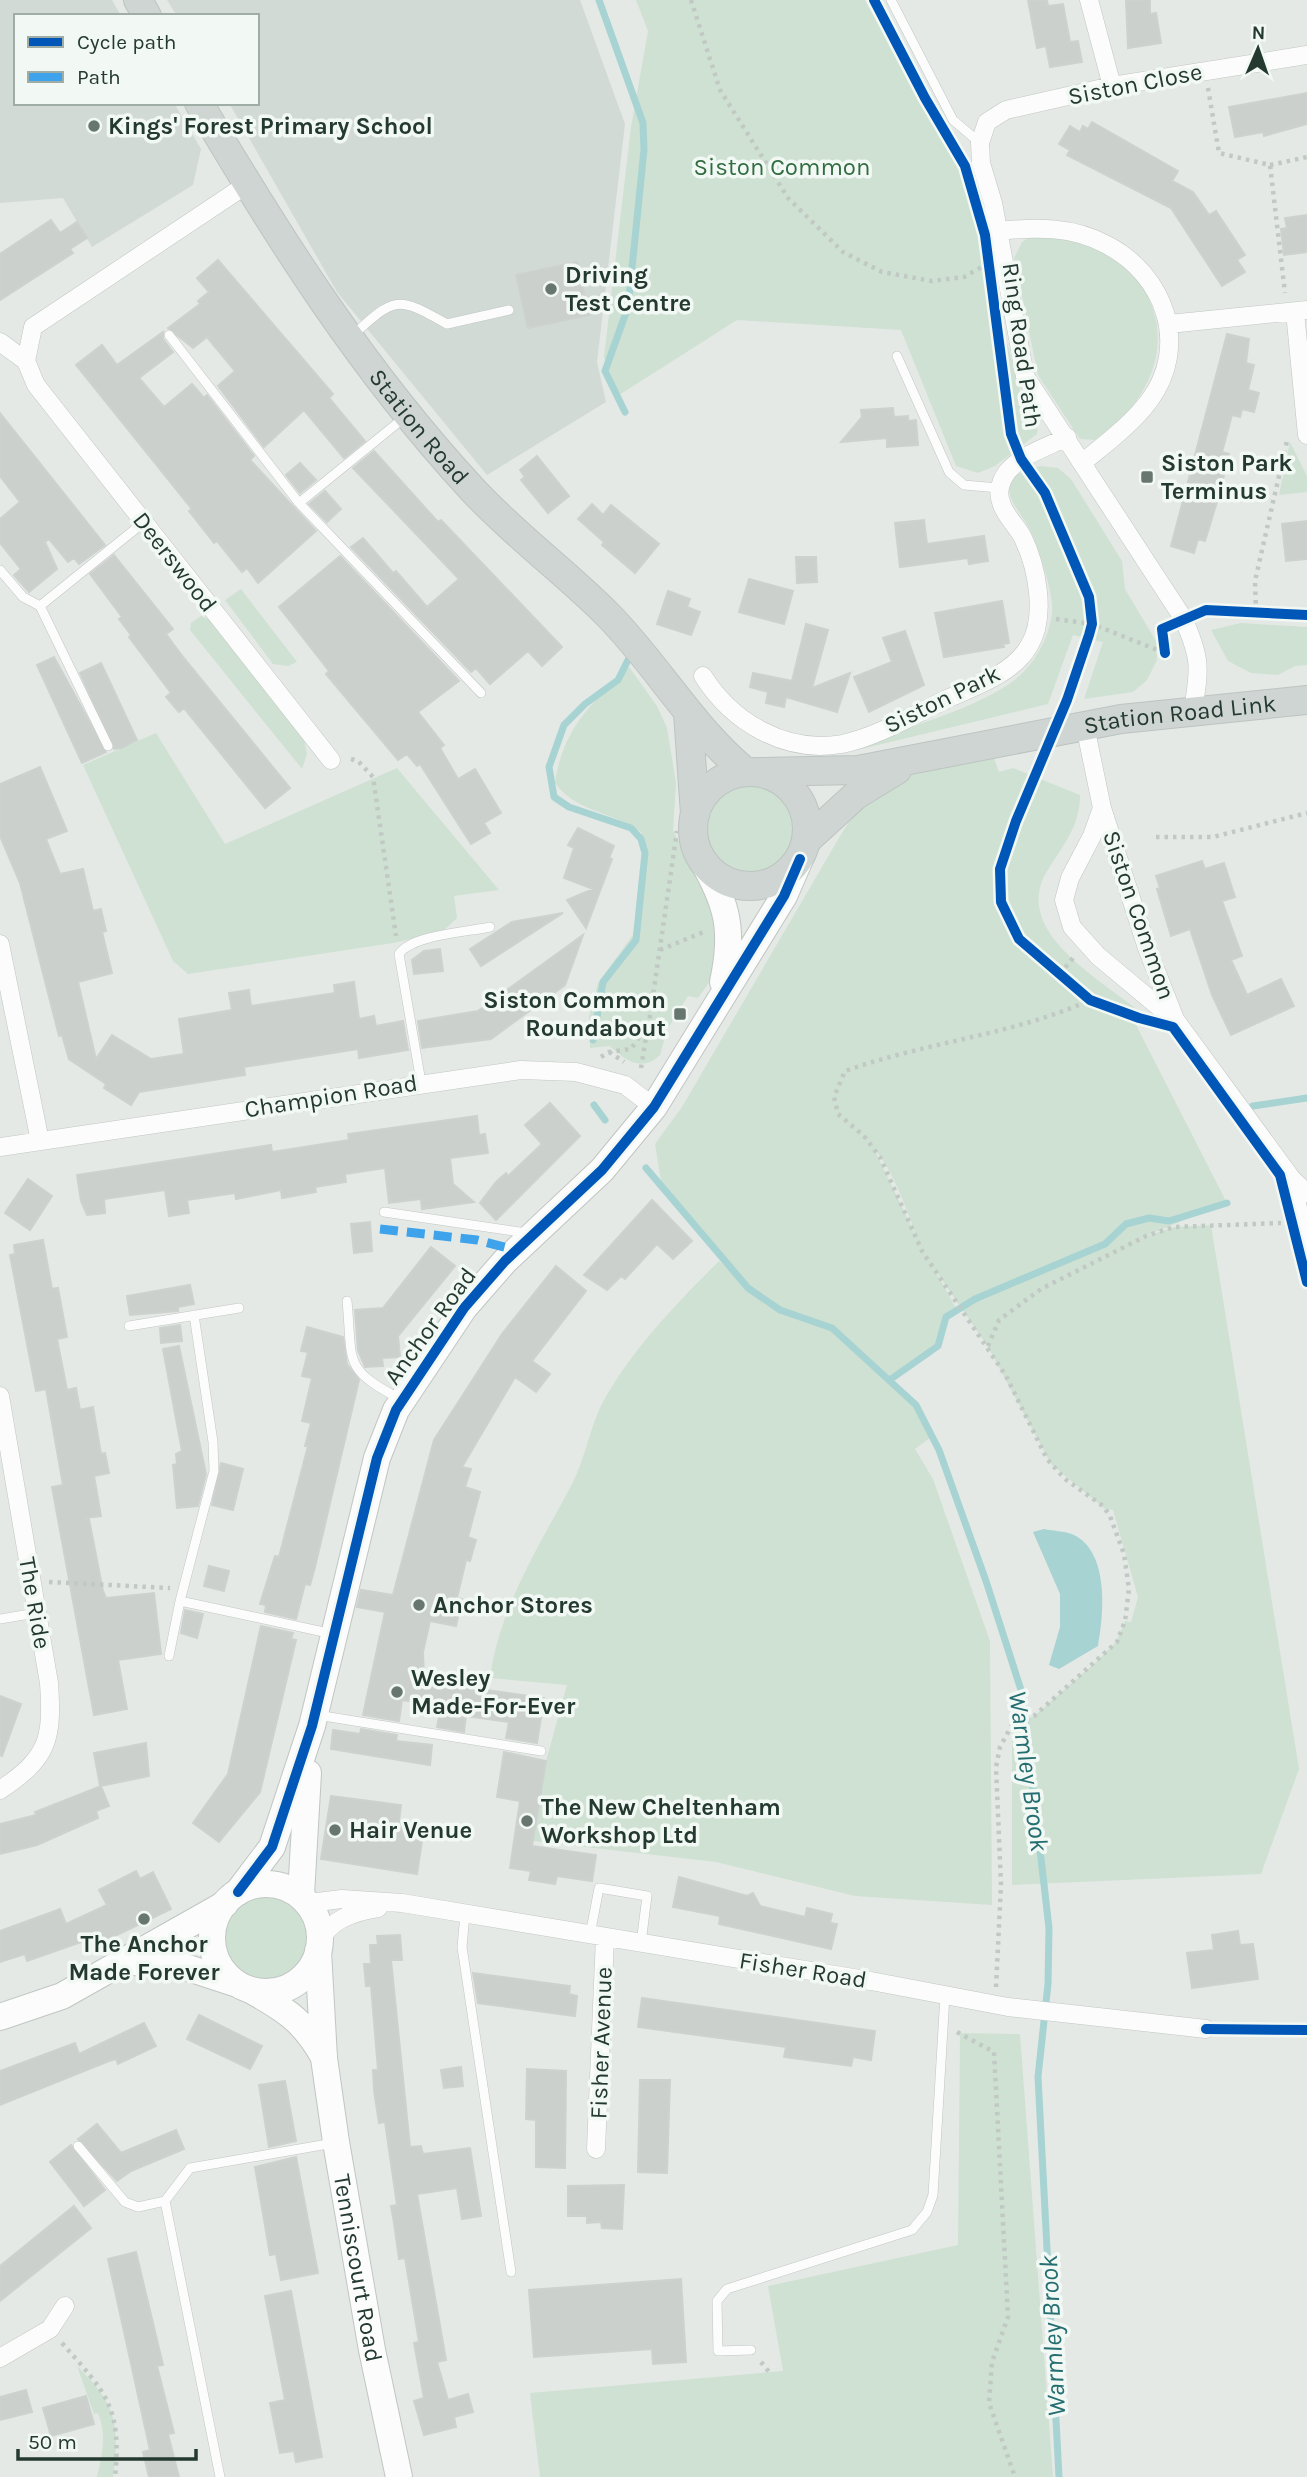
<svg xmlns="http://www.w3.org/2000/svg" width="1307" height="2477" viewBox="0 0 1307 2477" font-family="Karla,sans-serif">
<style>
.built{fill:#d2dad6}
.green{fill:#cfe1d2;fill-rule:evenodd}
.water{fill:#a8d3d3}
.lines{fill:none;stroke-linecap:round;stroke-linejoin:round}
.stream{stroke:#a8d3d3;stroke-width:7}
.building{fill:#cbd0cd;stroke:#cdd2cf;stroke-width:2}
.lane-casing{stroke:#c1c6c3;stroke-width:10}
.street-casing{stroke:#c1c6c3;stroke-width:19}
.secondary-casing{stroke:#c0c6c3;stroke-width:28}
.primary-casing{stroke:#bdc4c1;stroke-width:30}
.path{stroke:#c1c9c4;stroke-width:4.5;stroke-dasharray:3.5 5;stroke-linecap:butt}
.lane{stroke:#fbfcfb;stroke-width:9}
.street{stroke:#fbfcfb;stroke-width:18}
.secondary{stroke:#fbfcfb;stroke-width:26}
.primary{stroke:#ced5d2;stroke-width:28}
.quiet{stroke:#3ea3eb;stroke-width:9;stroke-dasharray:18 9;stroke-linecap:butt}
.cycleway-casing{stroke:#f2f8f4;stroke-width:15}
.cycleway{stroke:#0057b8;stroke-width:10}
.poi-dot{fill:#677770;stroke:#f2f8f4;stroke-width:2.5}
.labels{text-anchor:middle;stroke-width:7;stroke-linejoin:round;paint-order:stroke}
.street-label{font-size:24px;fill:#243a31;stroke:#f2f8f4}
.poi-label{font-size:24px;font-weight:bold;fill:#243a31;stroke:#f2f8f4;text-anchor:start}
.park-label{font-size:24px;fill:#326d42;stroke:#f2f8f4}
.water-label{font-size:26px;font-style:italic;fill:#246d70;stroke:#f2f8f4}
</style>
<rect width="100%" height="100%" fill="#e4e9e6"/>
<!-- built -->
<path class="built" d="M0,0H112L121,16H16V103H174L201,149L193,185L92,247L63,198L0,203Z
M167,0H580L625,124L597,362L606,402L487,475L337,292L229,103H257V16H177Z"/>
<!-- green -->
<path class="green" d="M636,0H865L961,174L1020,390L1038,420L1037,434L995,466L978,473L956,466L901,330L737,320L616,397L604,357L631,127L648,31Z
M1031,236C1046,237 1064,236 1079,240C1103,247 1125,262 1139,282C1179,340 1150,399 1099,440L1080,439L1038,375L1014,258L1022,242Z
M1290,442L1307,476V492L1279,495Z
M1041,466L1058,468L1071,479L1122,561L1125,589L1156,641L1157,660L1147,680L1133,692L1084,699L1103,642L1073,635L1048,704L857,750L856,746C902,729 969,711 1009,684C1032,669 1049,640 1052,613C1054,594 1040,554 1033,536C1020,506 982,480 1041,466Z
M241,589L297,662L288,666L273,664L225,600Z
M201,616L210,620L303,734L307,754L302,769L190,630L191,623Z
M1241,623L1307,627V665L1295,666L1278,675L1251,673L1228,661L1211,630Z
M629,667L657,706L667,728L676,783L673,831L720,916L713,977L698,998L688,996L667,1030L660,1055C643,1072 625,1061 610,1046L590,1048L589,1017L598,983L635,932L644,845L641,832C611,811 576,812 555,783C563,728 591,704 629,667Z
M156,733L225,844L397,768L499,890L454,896L457,918L442,932L393,943L188,974L173,961L83,765Z
M994,758L999,772L1013,768L1080,795C1080,825 1065,843 1049,868C1008,929 1098,977 1139,1011L1133,1019L1227,1203L1140,1238L1174,1227L1211,1225L1299,1769L1261,1874L1012,1885V1725L1034,1716L1096,1662L1116,1642L1125,1621L1131,1622L1138,1597L1113,1510L1105,1509L1051,1464L988,1347L933,1267L957,1310L946,1317L938,1346L891,1379L916,1405L934,1435L915,1449L933,1479L990,1641L992,1905L855,1896L716,1862L533,1841L546,1761L567,1685L490,1678C500,1606 538,1548 572,1484C586,1457 590,1425 604,1400C634,1347 677,1303 719,1261L743,1282L661,1181L655,1144L682,1107L843,831L862,803L910,773ZM875,1151C890,1163 910,1217 917,1238Z
M706 829a44 44 0 1 1 88 0a44 44 0 1 1-88 0Z
M223 1939a42 42 0 1 1 84 0a42 42 0 1 1-84 0Z
M960,2033L1020,2034L1053,2477H540L530,2393L783,2371L768,2286L958,2245Z
M77,2366C116,2404 120,2423 113,2477H97C102,2455 107,2435 98,2413L94,2414Z"/>
<!-- water -->
<path class="water" d="M1044,1529C1053,1531 1067,1531 1076,1536C1109,1555 1104,1614 1098,1646L1059,1669L1049,1665L1060,1627V1594L1033,1532Z"/>
<g class="lines">
<!-- stream -->
<path class="stream" d="M599,0L643,123L644,150L628,307L605,371L625,412
M593,1040L603,982L636,940L645,853L641,839L631,828L569,807L554,797L549,767L564,725L585,704L618,680L628,660
M594,1105L605,1120
M1253,1106L1307,1098
M646,1168L748,1288L780,1310L832,1328L916,1405L939,1450L986,1581L1022,1693L1049,1928L1048,1984L1038,2077L1059,2477
M891,1379L938,1346L946,1317L975,1299L1105,1244L1126,1224L1149,1218L1169,1221L1227,1203"/>
</g>
<!-- building -->
<path class="building" d="M1028,0H1047L1048,6L1063,4L1070,42L1078,41L1082,62L1050,67L1046,46L1037,48Z
M1126,0H1150V14L1156,13L1161,43L1128,48Z
M1307,93V124L1264,136L1263,132L1235,137L1229,107Z
M1092,122L1178,171L1172,181L1193,192L1209,215L1216,211L1245,255L1237,260L1245,272L1222,286L1171,208L1067,155L1070,150L1059,144L1070,126L1080,132L1083,126L1088,129Z
M1307,215V252L1284,255L1281,229L1287,228L1285,218Z
M51,220L60,233L77,222L87,238L70,249L73,253L0,300V254Z
M218,260L333,394L329,398L365,441L344,458L304,410L264,447L218,386L235,371L207,337L193,348L168,328L200,304L198,301L209,292L197,278Z
M577,262L589,315L528,328L516,275Z
M163,332V339L173,352L139,378L164,407L192,384L204,398L207,395L254,456L250,460L316,531L258,583L247,568L242,572L217,541L214,543L189,511L192,509L76,365L102,345L117,365Z
M1227,334L1249,339L1246,363L1254,365L1248,390L1259,393L1254,412L1242,409L1240,417L1232,415L1222,452L1229,454L1220,492L1205,541L1198,539L1194,553L1171,546Z
M893,408L894,417L908,416V421L916,420L918,445L887,447V438L841,442L862,417L861,410Z
M0,413L105,545L79,564L74,558L68,562L49,539L45,542L57,569L29,592L14,575L21,569L0,543V519L20,502L0,476Z
M374,451L438,522L441,520L562,647L542,666L528,651L490,684L476,668L471,672L351,547L363,538L393,573L396,571L427,607L459,579L353,468Z
M537,456L569,496L548,513L521,480L525,477L520,470Z
M300,463L316,480L300,493L286,475Z
M325,491L341,509L327,522L309,504Z
M592,504L603,515L611,505L659,544L635,573L602,545L604,542L578,519Z
M924,520L927,544L984,536L988,561L969,564L968,558L900,567L895,523Z
M1307,521V559L1286,561L1282,524Z
M114,555L173,629L166,634L183,657L290,788L265,808L184,708L179,712L166,697L171,693L129,637L131,635L119,619L122,617L90,574Z
M340,556L459,681L418,712L444,745L440,748L458,779L475,769L501,813L484,823L490,833L471,844L420,764L417,766L407,754L398,760L326,674L329,671L279,607Z
M796,557H816L817,582L797,583Z
M749,579L793,591L784,624L739,612Z
M668,591L690,599L687,607L700,612L691,635L657,624Z
M1002,601L1009,643L1003,644L1004,647L944,657L935,613Z
M806,624L828,630L812,688L850,673L837,712L786,697L784,707L766,703L768,692L750,687L753,673L792,681Z
M905,631L924,685L869,712L854,677L892,662L883,638Z
M54,657L106,752L82,763L37,665Z
M101,663L137,740L121,748L114,749L80,673Z
M40,767L67,831L46,839L60,874L83,869L93,911L101,909L106,931L102,932L112,973L78,982L96,1059L112,1035L151,1059L184,1054L179,1019L232,1010L229,993L249,990L251,1006L335,993L334,985L354,982L359,1019L374,1016L376,1026L403,1021L408,1050L359,1058L358,1049L244,1067L245,1075L139,1092L131,1105L104,1088L106,1084L69,1059L62,1035L59,1036L20,883L0,836V784Z
M578,828L614,846L609,858L612,859L586,928L567,900L593,889L564,878L574,848L568,845Z
M1202,861L1205,869L1224,863L1235,897L1222,901L1242,956L1231,960L1247,995L1281,979L1294,1006L1231,1035L1212,995L1190,929L1171,936L1157,889L1160,888L1156,876Z
M563,913L481,966L470,949L512,922Z
M583,935L565,985L491,1039L422,1048L418,1021L478,1011Z
M440,949L443,971L414,974L412,960L424,951Z
M550,1103L580,1136L496,1220L480,1203L496,1182L506,1173L508,1176L542,1144L525,1125Z
M477,1116L479,1135L485,1134L488,1153L450,1158L453,1184L474,1202L422,1209L421,1199L389,1203L385,1168L345,1174L346,1182L315,1187L316,1192L282,1198L281,1190L236,1199L235,1193L187,1200L189,1213L169,1216L165,1190L104,1199L105,1213L87,1215L81,1201L77,1175L271,1145L272,1152L349,1140L348,1134Z
M28,1179L52,1196L30,1230L5,1213Z
M652,1200L692,1241L673,1259L657,1244L625,1279L621,1276L607,1290L584,1275Z
M370,1222L372,1251L354,1253L351,1224Z
M43,1240L52,1289L58,1288L67,1337L57,1339L67,1390L76,1388L80,1410L93,1407L101,1454L105,1453L109,1473L94,1476L101,1516L83,1518L89,1519L103,1591L106,1598L154,1593L161,1654L118,1660L127,1709L94,1715L52,1487L63,1485L46,1389L36,1391L10,1255L15,1254L14,1245Z
M431,1247L455,1266L398,1336L400,1357L382,1358L383,1366L365,1367L358,1350L355,1310L383,1308Z
M556,1266L586,1291L532,1361L550,1374L536,1392L515,1377L462,1467L471,1469L465,1487L480,1492L468,1537L476,1540L470,1561L466,1560L457,1598L462,1599L456,1626L430,1621L423,1652L424,1675L430,1676L429,1682L544,1698L537,1743L506,1738L509,1722L466,1716L464,1732L437,1727L441,1706L402,1700L399,1721L363,1715L385,1612L357,1607L361,1590L393,1595L434,1440L502,1334Z
M190,1285L194,1304L178,1307V1311L130,1315L127,1296Z
M180,1325L182,1341L161,1343L160,1328Z
M307,1327L343,1337L347,1364L359,1380L315,1567L310,1585L305,1584L296,1619L265,1612L266,1605L260,1604L275,1556L279,1557L308,1446H305L311,1423L302,1421L312,1378L302,1376L308,1352L301,1351Z
M179,1346L206,1474L198,1506L177,1508L173,1465L177,1464L176,1454L182,1451L163,1349Z
M221,1463L243,1469L233,1510L212,1505Z
M209,1566L229,1571L224,1591L204,1586Z
M185,1610L203,1614L197,1638L181,1633Z
M261,1626L293,1633L291,1639L296,1640L260,1792L219,1842L193,1823L228,1774Z
M0,1696L21,1704L2,1756L0,1755Z
M361,1729L397,1735L396,1741L432,1745L430,1765L331,1749L333,1730L360,1734Z
M146,1743L149,1776L100,1786L94,1753Z
M504,1752L546,1761L532,1846L596,1855L592,1881L557,1876L555,1884L529,1880L531,1871L510,1868L520,1801L497,1797Z
M101,1786L109,1806L96,1811L98,1818L37,1845L0,1854V1824L36,1815L35,1812Z
M331,1796L401,1805L399,1821L416,1824L414,1840L422,1841L417,1874L321,1859Z
M136,1871L140,1879L153,1872L171,1909L88,1949L84,1941L27,1961L25,1954L0,1962V1931L60,1909L66,1924L107,1905L99,1890Z
M679,1877L747,1896L753,1893L760,1906L805,1917L807,1908L832,1914L830,1923L837,1924L831,1949L719,1924L720,1916L673,1907Z
M1238,1931L1240,1945L1253,1944L1258,1979L1192,1988L1187,1953L1214,1950L1212,1935Z
M400,1935L402,1960H391L410,2147L421,2146L423,2154L470,2148L481,2216L462,2219L457,2188L417,2194L446,2360L437,2362L448,2400L468,2394L473,2412L454,2417L456,2427L424,2435L414,2401L424,2398L414,2343L419,2342L405,2258L399,2259L394,2223L391,2206L397,2205L385,2122L379,2123L374,2091L373,2070H378L371,1986H366L364,1964H371L370,1945H378L377,1936Z
M473,1973L570,1986L569,1994L577,1996L575,2016L478,2003Z
M642,1998L875,2031L871,2060L853,2057L851,2066L784,2057L786,2047L638,2027Z
M199,2015L262,2046L250,2069L187,2039Z
M144,2023L156,2046L118,2064L116,2059L109,2061L0,2105V2071L75,2043L79,2054Z
M461,2067L463,2086L444,2088L441,2070Z
M527,2069L566,2071L565,2168L536,2167V2120L526,2119Z
M640,2080H670L667,2173L638,2172Z
M285,2081L296,2141L269,2147L259,2085Z
M97,2124L121,2153L176,2130L184,2149L131,2171L117,2181L78,2139Z
M71,2145L105,2190L84,2206L50,2162Z
M296,2157L318,2273L281,2280L276,2254L270,2255L255,2167Z
M624,2185L622,2229L602,2228L601,2222L587,2223V2216H568V2186Z
M74,2206L91,2228L0,2301V2266Z
M136,2252L163,2365L157,2366L174,2433L168,2434L179,2477H149L143,2452L150,2450L108,2259Z
M681,2279L686,2362L653,2364L652,2349L534,2357L529,2290Z
M291,2291L322,2457L296,2462L294,2451L280,2453L270,2403L285,2400L265,2296Z
M26,2390L32,2412L0,2420V2397Z
M86,2396L94,2424L51,2436L43,2408Z"/>
<g class="lines">
<defs>
<path id="lane" d="M891,0L953,120L980,143
M169,335L299,503
M352,336C395,297 396,295 447,324L509,310
M897,356L949,472L964,485L999,488
M405,417L299,503L481,693
M0,570L23,597L40,606
M108,746L40,606L144,522
M421,1082L399,954C412,935 467,932 490,927
M384,1212L527,1233
M347,1301C353,1363 342,1368 400,1399
M129,1326L239,1308
M180,1601L333,1634
M0,1619L36,1613
M169,1656L180,1601L214,1471L213,1442L194,1315
M317,1715L541,1751
M465,1914L462,1947L511,2272
M590,1935L599,1888L647,1896L641,1943
M78,2146L125,2202L138,2207L165,2201
M751,2350L718,2351L717,2301L727,2289L912,2230L927,2212L933,2195L945,1995
M220,2477L165,2201L190,2168L334,2143"/>
<path id="street" d="M1089,0L1112,86
M246,185L33,327L26,361L36,385L331,760
M998,231C1035,227 1073,226 1107,245C1165,275 1190,346 1149,401C1131,425 1105,444 1082,463
M1295,312L1307,435
M1169,324L1307,310
M0,342L26,361
M703,676C732,722 785,754 842,744C877,737 913,715 945,700C973,687 1013,674 1029,646C1047,617 1037,567 1023,538C1017,526 1004,515 1001,502C997,492 1001,480 1007,472C1021,455 1047,447 1067,437
M1193,710C1200,668 1201,658 1183,618L1025,376L993,203L981,163L980,143L987,122L1006,110L1112,86L1307,55
M1085,726L1102,808L1092,836L1070,878L1064,900L1072,927L1098,956L1177,1022L1292,1179L1307,1193
M1102,808L1147,948L1175,1019
M0,944L40,1141
M0,1147L521,1070L576,1072L625,1085L654,1107
M1292,1179L1307,1252
M0,1396L49,1683C53,1740 48,1758 0,1790
M309,1903L342,1899L402,1903L871,1981L1008,2007L1206,2029
M319,1942C331,1919 353,1912 378,1908
M596,2149L605,1937
M0,2358L50,2329L65,2306"/>
<g id="secondary">
<path d="M702,860C728,905 734,931 723,982"/>
<circle cx="266" cy="1938" r="54"/>
<path d="M238,1892L272,1847L312,1726L377,1458L396,1410L464,1308L505,1261L602,1170L654,1107L784,896L800,859"/>
<path d="M301,1895L308,1773"/>
<path id="s1" d="M318,1951L324,2058L336,2142L372,2350L399,2477"/>
<path d="M129,1962L173,1963L234,1983"/>
<path d="M254,1992C288,2011 304,2022 324,2057"/>
<path d="M0,2017L62,1996L225,1904"/>
</g>
<g id="primary">
<path d="M138,0L147,16"/>
<path id="s2" d="M199,103C279,239 363,371 471,488C512,533 563,570 607,614C657,664 691,727 746,772"/>
<path d="M688,713L695,814"/>
<circle cx="750" cy="829" r="57"/>
<path id="s3" d="M758,772L858,770L1121,719L1307,700"/>
<path d="M807,840L856,795L897,770"/>
</g>
</defs>
<!-- lane casing -->
<use href="#lane" class="lane-casing"/>
<!-- street casing -->
<use href="#street" class="street-casing"/>
<!-- secondary casing -->
<use href="#secondary" class="secondary-casing"/>
<!-- primary casing -->
<use href="#primary" class="primary-casing"/>
<!-- path -->
<path class="path" d="M691,0L720,90L788,198L843,252L882,272L932,281L964,277L985,265
M1208,88L1219,153L1270,165L1285,293
M1270,165L1307,157
M1256,612L1255,581L1287,441
M1056,619L1092,624L1165,653
M351,759L358,761L373,777L396,936
M1156,837H1213L1307,813
M660,950L706,931
M1060,974L1073,958
M609,1052L624,1062
M601,1057L609,1052L631,1049L649,1023L677,831
M641,1068L647,1031
M988,1346L999,1320L1041,1289L1146,1236L1174,1227L1281,1223
M49,1582L170,1588
M996,1987L1001,1885L996,1767L1000,1747L1012,1725L1034,1716L1117,1642L1125,1621L1129,1589L1124,1554L1110,1516L1103,1506L1065,1479L1047,1459L1006,1376L922,1251L880,1157L864,1136L838,1114L834,1097L845,1071C926,1042 1013,1035 1090,1000
M957,2032L994,2052L1008,2317L992,2362L989,2403L1015,2477
M62,2343C106,2393 122,2407 115,2477
M761,2362L769,2372"/>
<!-- lane -->
<use href="#lane" class="lane"/>
<!-- street -->
<use href="#street" class="street"/>
<!-- secondary -->
<use href="#secondary" class="secondary"/>
<!-- primary -->
<use href="#primary" class="primary"/>
<!-- quiet -->
<path class="quiet" d="M380,1229L477,1240L516,1250"/>
<defs>
<path id="cycleway" d="M874,0L925,98L965,166L985,235L1011,434L1021,459L1045,493L1089,597L1092,624L1089,635L1067,700L1016,821L1000,869L1001,902L1019,939L1090,1000L1139,1018L1173,1027L1280,1175L1307,1282
M1165,653L1162,629L1206,610L1307,615
M238,1892L272,1847L312,1726L377,1458L396,1410L464,1308L505,1261L602,1170L654,1107L784,896L800,859
M1206,2029L1307,2030"/>
</defs>
<!-- cycleway casing -->
<use href="#cycleway" class="cycleway-casing"/>
<!-- cycleway -->
<use href="#cycleway" class="cycleway"/>
</g>
<!-- markers -->
<g class="poi-dot">
<circle cx="94" cy="126" r="7"/>
<circle cx="551" cy="289" r="7"/>
<rect x="1140" y="470" width="14" height="14" rx="3.5"/>
<rect x="673" y="1007" width="14" height="14" rx="3.5"/>
<circle cx="419" cy="1605" r="7"/>
<circle cx="397" cy="1692" r="7"/>
<circle cx="527" cy="1821" r="7"/>
<circle cx="335" cy="1830" r="7"/>
<circle cx="144" cy="1919" r="7"/>
</g>
<g class="labels">
<!-- street labels -->
<g class="street-label">
<text transform="translate(1135 84) rotate(-11)" y="8">Siston Close</text>
<text transform="translate(1022 345) rotate(82)" y="8">Ring Road Path</text>
<text dy="8" stroke="none"><textPath href="#s2" startOffset="392">Station Road</textPath></text>
<text transform="translate(175 562) rotate(52)" y="8">Deerswood</text>
<text transform="translate(942 699) rotate(-26)" y="8">Siston Park</text>
<text dy="8" stroke="none"><textPath href="#s3" startOffset="427">Station Road Link</textPath></text>
<text transform="translate(1139 915) rotate(71)" y="8">Siston Common</text>
<text transform="translate(331 1096) rotate(-9)" y="8">Champion Road</text>
<text transform="translate(430 1326) rotate(-54)" y="8">Anchor Road</text>
<text transform="translate(35 1603) rotate(80)" y="8">The Ride</text>
<text transform="translate(803 1970) rotate(9)" y="8">Fisher Road</text>
<text transform="translate(601 2043) rotate(-88)" y="8">Fisher Avenue</text>
<text dy="8" stroke="none"><textPath href="#s1" startOffset="320">Tenniscourt Road</textPath></text>
</g>
<!-- poi labels -->
<g class="poi-label">
<text x="108" y="134">Kings' Forest Primary School</text>
<text x="565" y="283">Driving<tspan x="565" dy="28">Test Centre</tspan></text>
<text x="1161" y="471">Siston Park<tspan x="1161" dy="28">Terminus</tspan></text>
<text x="666" y="1008" text-anchor="end">Siston Common<tspan x="666" dy="28">Roundabout</tspan></text>
<text x="433" y="1613">Anchor Stores</text>
<text x="411" y="1686">Wesley<tspan x="411" dy="28">Made-For-Ever</tspan></text>
<text x="541" y="1815">The New Cheltenham<tspan x="541" dy="28">Workshop Ltd</tspan></text>
<text x="349" y="1838">Hair Venue</text>
<text x="144" y="1952" text-anchor="middle">The Anchor<tspan x="144" dy="28">Made Forever</tspan></text>
</g>
<!-- park labels -->
<g class="park-label">
<text x="782" y="175">Siston Common</text>
</g>
<!-- water labels -->
<g class="water-label">
<text transform="translate(1029 1771) rotate(82)" y="9">Warmley Brook</text>
<text transform="translate(1052 2336) rotate(-93)" y="9">Warmley Brook</text>
</g>
</g>
<!-- legend -->
<rect x="14" y="14" width="245" height="91" fill="#f2f8f4" stroke="#a0aca6" stroke-width="2"/>
<rect x="28" y="37" width="35" height="10" fill="#0057b8" stroke="#a0aca6" stroke-width="2"/>
<text x="77" y="49" font-size="21" fill="#243a31">Cycle path</text>
<rect x="28" y="72" width="35" height="10" fill="#3ea3eb" stroke="#a0aca6" stroke-width="2"/>
<text x="77" y="84" font-size="21" fill="#243a31">Path</text>
<!-- north arrow -->
<g transform="translate(1258 49) rotate(2)" stroke="#f2f8f4" stroke-width="5" paint-order="stroke">
<path d="M0-5L12 26L0 18L-12 26Z" fill="#243a31"/>
<text y="-10" font-size="19" font-weight="bold" text-anchor="middle" fill="#243a31">N</text>
</g>
<!-- scale -->
<path d="M18 2449v10h178v-10" fill="none" stroke="#243a31" stroke-width="3.5"/>
<text x="28" y="2449" font-size="21" fill="#243a31" stroke="#f2f8f4" stroke-width="5" paint-order="stroke">50 m</text>
</svg>
